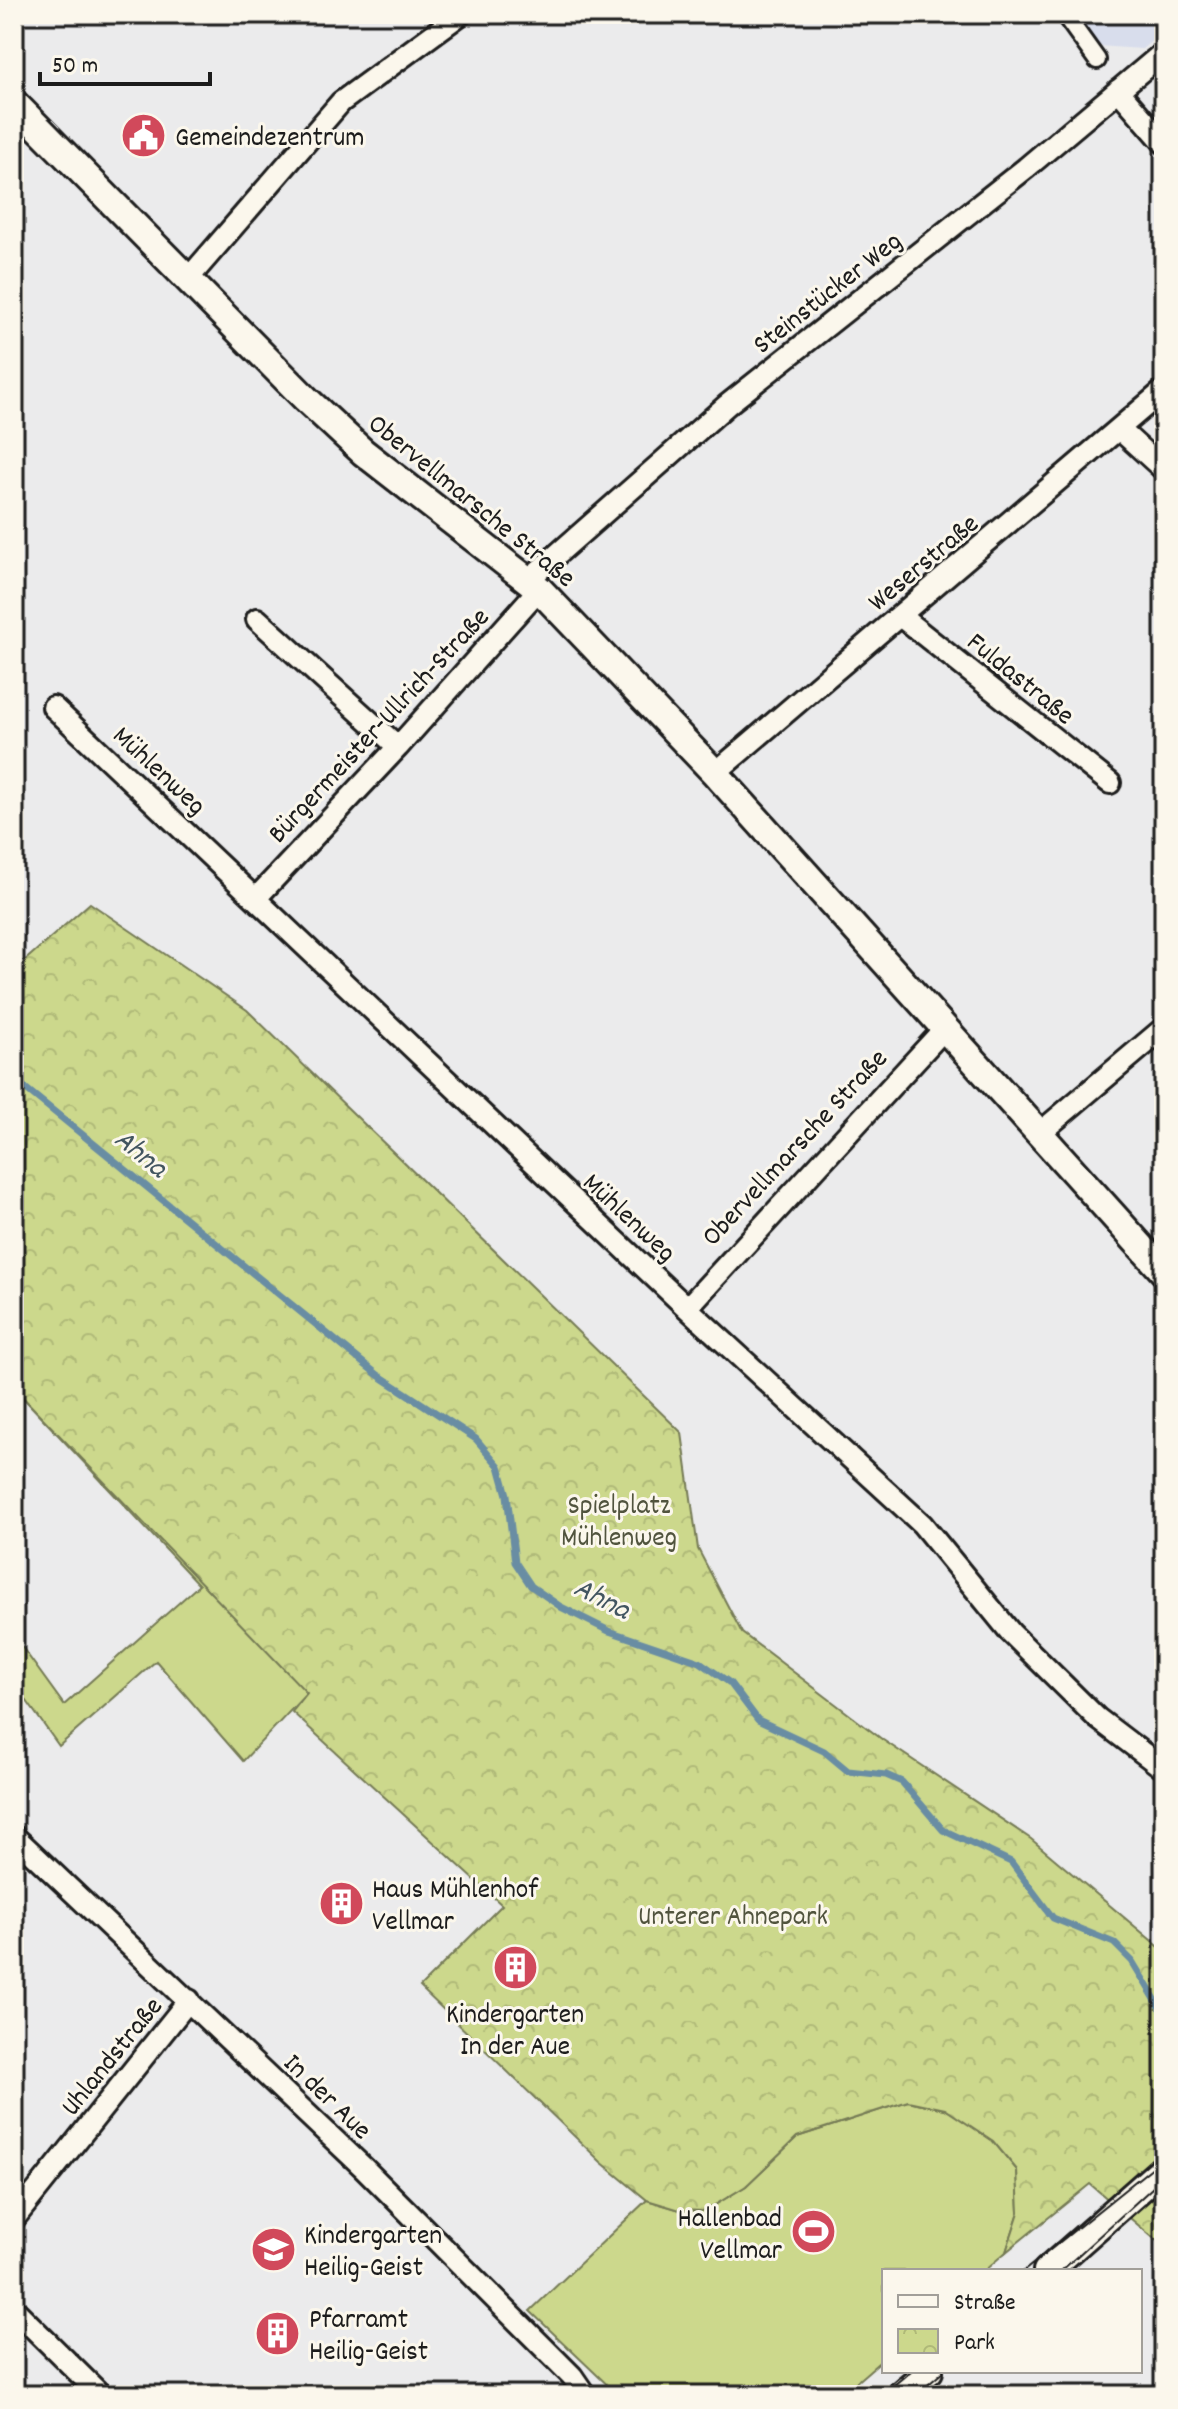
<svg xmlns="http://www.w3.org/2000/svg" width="1178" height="2409" viewBox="0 0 1178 2409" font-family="Dekko,sans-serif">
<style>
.built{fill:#d8ddec}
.grass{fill:#ccd88c;stroke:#747a54;stroke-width:2}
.park{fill:url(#park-crowns);stroke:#747a54;stroke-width:2}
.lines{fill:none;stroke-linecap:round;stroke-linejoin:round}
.stream{stroke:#698da3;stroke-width:7}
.pedestrian-casing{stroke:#1c1c1c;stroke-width:22}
.minor-casing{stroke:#1c1c1c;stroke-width:26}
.tertiary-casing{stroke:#1c1c1c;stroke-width:32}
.pedestrian{stroke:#fbf7ec;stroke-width:16}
.minor{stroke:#fbf7ec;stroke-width:20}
.tertiary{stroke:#fbf7ec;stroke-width:26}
.tram{stroke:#1c1c1c;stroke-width:2}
.labels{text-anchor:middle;stroke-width:6;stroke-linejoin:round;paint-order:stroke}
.poi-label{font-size:28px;fill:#1c1c1c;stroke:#fbf7ec;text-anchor:start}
.street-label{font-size:28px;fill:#1c1c1c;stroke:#fbf7ec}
.park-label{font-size:28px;fill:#51543e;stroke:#fbf7ec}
.water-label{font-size:30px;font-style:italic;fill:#425560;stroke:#fbf7ec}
</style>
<defs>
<pattern id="park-crowns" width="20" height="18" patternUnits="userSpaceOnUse" patternTransform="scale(2)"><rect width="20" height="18" fill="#ccd88c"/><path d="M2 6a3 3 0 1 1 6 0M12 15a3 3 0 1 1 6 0" fill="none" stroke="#afb978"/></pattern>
</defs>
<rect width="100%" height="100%" fill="#ebebec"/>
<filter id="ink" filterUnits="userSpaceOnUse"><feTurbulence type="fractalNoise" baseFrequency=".0125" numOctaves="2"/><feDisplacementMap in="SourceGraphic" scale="16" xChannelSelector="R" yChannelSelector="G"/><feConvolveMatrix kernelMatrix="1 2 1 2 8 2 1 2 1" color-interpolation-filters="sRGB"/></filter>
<g filter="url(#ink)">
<!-- built -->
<path class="built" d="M1075,14H1164V31L1142,49L1098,46Z"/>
<!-- grass -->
<path class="grass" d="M14,1388L322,1677L243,1761L156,1661L59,1746L14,1683V1636L64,1705L199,1585Z
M908,2101L945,2109L960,2118L993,2141L1017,2170L1019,2212L1006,2252L984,2271H884V2358L854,2384L851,2395H618L530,2311L647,2200L680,2210L705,2211L746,2186L797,2137Z"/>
<!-- park -->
<path class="park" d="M90,903L247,1010L682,1433L698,1549L742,1633L883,1740L1031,1839L1164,1951V2247L1090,2184L1006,2252L1019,2212L1017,2170L993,2141L945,2109L908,2101L797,2137L746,2186L705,2211L680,2210L647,2200L601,2162L420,1987L502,1905L292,1712L307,1693L14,1388V970Z"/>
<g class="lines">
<!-- stream -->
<path class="stream" d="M14,1079L378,1375L476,1439L499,1466L507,1495L515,1562L531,1586L561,1607L609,1631L700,1662L730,1683L758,1720L824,1751L848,1771L886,1775L902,1782L943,1830L1011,1862L1053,1918L1114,1943L1132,1961L1164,2014"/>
<defs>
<path id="pedestrian" d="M1064,14L1097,60"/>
<path id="minor" d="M1118,90L1164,143
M188,279L341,102L461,14
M1119,429L1164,470
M528,580L727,405L1026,168L1164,52
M900,616L1110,783
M257,619L398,747
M53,707L687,1308L922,1524L1011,1633L1097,1718L1164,1769
M715,773L1164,390
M257,897L398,747L539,589
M1041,1132L1164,1028
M687,1308L945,1028
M14,1836L364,2168L572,2376L585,2395
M14,2219L189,2000
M14,2309L101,2395"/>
<path id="tertiary" d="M14,103L306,399L363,452L539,589L715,773L1164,1272
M1047,2271L1164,2168
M900,2395L929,2371"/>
</defs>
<!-- pedestrian casing -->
<use href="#pedestrian" class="pedestrian-casing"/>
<!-- minor casing -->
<use href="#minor" class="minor-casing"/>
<!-- tertiary casing -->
<use href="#tertiary" class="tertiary-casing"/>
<!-- pedestrian -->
<use href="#pedestrian" class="pedestrian"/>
<!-- minor -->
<use href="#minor" class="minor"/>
<!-- tertiary -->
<use href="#tertiary" class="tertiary"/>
<!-- tram -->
<path class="tram" d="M1024,2271L1164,2158
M1061,2271L1164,2177
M882,2395L911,2371
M916,2395L944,2371"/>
</g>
</g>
<!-- icons -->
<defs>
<symbol id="civic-disc" viewBox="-11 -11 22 22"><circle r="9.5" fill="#d1495b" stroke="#fbf7ec"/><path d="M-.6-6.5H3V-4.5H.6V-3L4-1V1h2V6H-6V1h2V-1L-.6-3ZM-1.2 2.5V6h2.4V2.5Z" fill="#fff"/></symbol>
<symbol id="building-disc" viewBox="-11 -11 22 22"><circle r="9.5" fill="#d1495b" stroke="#fbf7ec"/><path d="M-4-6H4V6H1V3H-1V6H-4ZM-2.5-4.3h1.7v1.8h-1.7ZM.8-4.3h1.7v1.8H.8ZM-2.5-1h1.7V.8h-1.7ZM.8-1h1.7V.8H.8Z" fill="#fff"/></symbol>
<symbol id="stadium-disc" viewBox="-11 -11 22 22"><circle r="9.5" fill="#d1495b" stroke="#fbf7ec"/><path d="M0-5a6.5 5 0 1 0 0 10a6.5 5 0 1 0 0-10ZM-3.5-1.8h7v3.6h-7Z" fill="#fff"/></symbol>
<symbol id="school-disc" viewBox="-11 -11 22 22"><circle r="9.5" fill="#d1495b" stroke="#fbf7ec"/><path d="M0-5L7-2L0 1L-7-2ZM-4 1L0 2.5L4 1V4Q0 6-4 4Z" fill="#fff"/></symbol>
</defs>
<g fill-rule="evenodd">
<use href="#civic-disc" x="118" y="110" width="51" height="51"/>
<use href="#building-disc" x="316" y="1878" width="51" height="51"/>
<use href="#building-disc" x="490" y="1942" width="51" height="51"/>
<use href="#stadium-disc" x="788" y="2206" width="51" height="51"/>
<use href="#school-disc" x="248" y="2224" width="51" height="51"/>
<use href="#building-disc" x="252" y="2308" width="51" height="51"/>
</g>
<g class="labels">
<!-- poi labels -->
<g class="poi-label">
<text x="175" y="145">Gemeindezentrum</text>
<text x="372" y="1897">Haus Mühlenhof<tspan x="372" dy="32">Vellmar</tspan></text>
<text x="515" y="2022" text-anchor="middle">Kindergarten<tspan x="515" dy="32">In der Aue</tspan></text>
<text x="782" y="2226" text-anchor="end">Hallenbad<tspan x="782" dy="32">Vellmar</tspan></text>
<text x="304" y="2243">Kindergarten<tspan x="304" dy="32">Heilig-Geist</tspan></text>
<text x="309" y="2327">Pfarramt<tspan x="309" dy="32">Heilig-Geist</tspan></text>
</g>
<!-- street labels -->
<g class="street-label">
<text transform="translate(826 291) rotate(-38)" y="10">Steinstücker Weg</text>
<text transform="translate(473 499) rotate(39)" y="10">Obervellmarsche Straße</text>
<text transform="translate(922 561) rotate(-40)" y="10">Weserstraße</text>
<text transform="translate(1022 677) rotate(39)" y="10">Fuldastraße</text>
<text transform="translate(377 724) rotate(-47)" y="10">Bürgermeister-Ullrich-Straße</text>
<text transform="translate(161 769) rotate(43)" y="10">Mühlenweg</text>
<text transform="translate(793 1146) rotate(-47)" y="10">Obervellmarsche Straße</text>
<text transform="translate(631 1216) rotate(43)" y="10">Mühlenweg</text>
<text transform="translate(110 2055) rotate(-51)" y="10">Uhlandstraße</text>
<text transform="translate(329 2095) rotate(44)" y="10">In der Aue</text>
</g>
<!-- park labels -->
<g class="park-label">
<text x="619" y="1513">Spielplatz<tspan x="619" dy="32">Mühlenweg</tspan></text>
<text x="733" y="1924">Unterer Ahnepark</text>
</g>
<!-- water labels -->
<g class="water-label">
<text transform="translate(142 1152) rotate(39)" y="10">Ahna</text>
<text transform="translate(603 1597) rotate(27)" y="10">Ahna</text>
</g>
</g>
<!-- margin -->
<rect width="1178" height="2409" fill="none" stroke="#fbf7ec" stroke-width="48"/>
<rect x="24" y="24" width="1130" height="2361" fill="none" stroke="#1c1c1c" stroke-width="3" filter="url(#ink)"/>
<!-- legend -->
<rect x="882" y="2269" width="260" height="104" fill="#fbf7ec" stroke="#a29f99" stroke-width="2"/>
<rect x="898" y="2295" width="40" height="12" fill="#fbf7ec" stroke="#a29f99" stroke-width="2"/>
<text x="954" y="2309" font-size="24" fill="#1c1c1c">Straße</text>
<rect x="898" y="2329" width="40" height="24" fill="url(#park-crowns)" stroke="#a29f99" stroke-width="2"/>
<text x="954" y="2349" font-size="24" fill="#1c1c1c">Park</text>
<!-- scale -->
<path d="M40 72v12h170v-12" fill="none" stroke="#1c1c1c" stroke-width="4"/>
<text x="52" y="72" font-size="24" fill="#1c1c1c" stroke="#fbf7ec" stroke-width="6" paint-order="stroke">50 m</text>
</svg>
